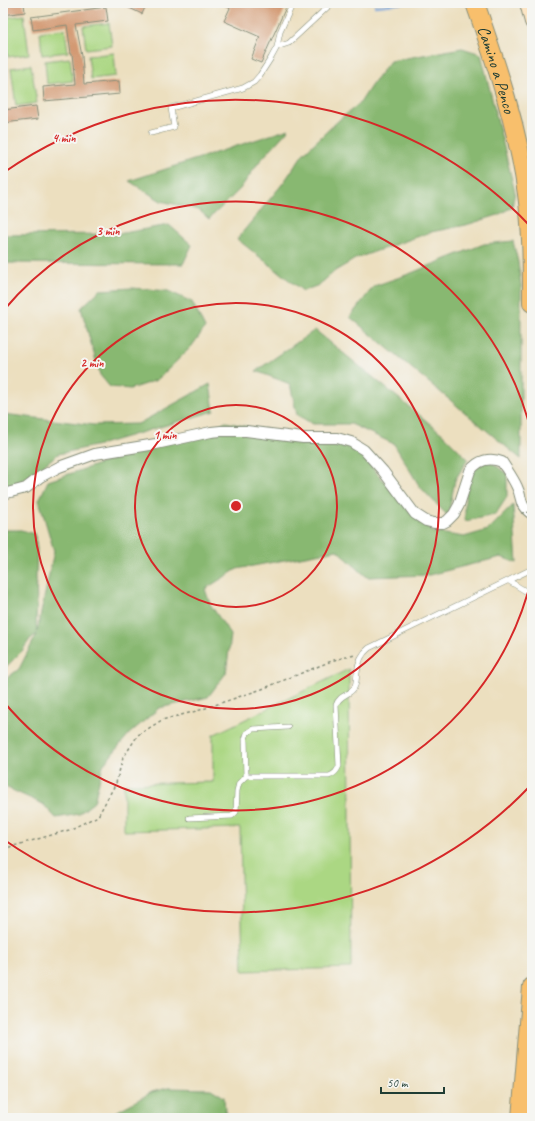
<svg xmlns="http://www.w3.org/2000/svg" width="535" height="1121" viewBox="0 0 535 1121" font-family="Caveat,sans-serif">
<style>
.green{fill:#abd783;stroke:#658a5c}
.forest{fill:#88b871;stroke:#547a52}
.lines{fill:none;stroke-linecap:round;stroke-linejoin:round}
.stream{stroke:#6c9ed7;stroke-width:2.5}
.building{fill:#d39972}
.lane-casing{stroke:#868e7a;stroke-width:6}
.street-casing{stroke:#868e7a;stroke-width:12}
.secondary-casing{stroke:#868e7a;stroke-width:16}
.highway-casing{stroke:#868e7a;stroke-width:20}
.path{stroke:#868e7a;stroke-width:1.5;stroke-dasharray:3 3;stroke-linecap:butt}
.lane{stroke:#fff;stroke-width:5}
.street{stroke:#fff;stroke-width:10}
.secondary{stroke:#fce5c4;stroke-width:14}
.highway{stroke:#f8bf6c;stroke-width:18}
.path-bridge{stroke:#868e7a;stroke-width:1.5;stroke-dasharray:3 3;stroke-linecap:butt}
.ring{fill:none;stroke:#d62828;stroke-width:2}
.labels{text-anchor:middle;stroke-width:4;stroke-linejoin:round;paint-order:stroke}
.street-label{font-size:17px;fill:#1f3d34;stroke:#f6f6f2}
.centre{fill:#d62828;stroke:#f6f6f2;stroke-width:2}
.ring-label{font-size:12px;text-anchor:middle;font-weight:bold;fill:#d62828;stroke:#f6f6f2;stroke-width:4;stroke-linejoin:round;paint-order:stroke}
</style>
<rect width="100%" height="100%" fill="#f6f6f2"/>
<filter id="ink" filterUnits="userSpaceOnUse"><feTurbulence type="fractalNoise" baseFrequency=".025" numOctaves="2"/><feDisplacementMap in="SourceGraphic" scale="8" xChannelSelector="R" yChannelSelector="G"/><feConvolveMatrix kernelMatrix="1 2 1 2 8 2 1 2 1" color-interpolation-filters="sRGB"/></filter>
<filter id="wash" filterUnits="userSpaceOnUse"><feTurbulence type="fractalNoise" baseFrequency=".012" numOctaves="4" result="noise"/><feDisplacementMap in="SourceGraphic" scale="16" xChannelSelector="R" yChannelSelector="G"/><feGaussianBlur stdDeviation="0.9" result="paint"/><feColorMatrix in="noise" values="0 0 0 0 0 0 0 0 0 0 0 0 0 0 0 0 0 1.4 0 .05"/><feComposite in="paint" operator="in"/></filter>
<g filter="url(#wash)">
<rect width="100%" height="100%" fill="#ecdfbf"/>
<!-- green -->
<path class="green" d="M24,15L29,54L8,57L3,18Z
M109,23L112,46L86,49L83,26Z
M65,29L68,52L42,55L40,32Z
M114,53L116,76L91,79L88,56Z
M70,58L73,81L47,84L45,61Z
M31,65L37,103L16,106L11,68Z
M349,669L351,968L243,971L240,828L124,831V784L213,782V735Z"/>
<!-- forest -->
<path class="forest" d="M462,48L481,54L515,192L512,207L498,215L466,225L431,232L357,258L335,271L319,285L303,291L237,239L284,182L303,154L339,120L360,103L371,86L390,61Z
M289,129L259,162L240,189L209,219L199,210L161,201L129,181Z
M169,225L192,245L183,264L3,263V235L118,234Z
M513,241L518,262L521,286V459L350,317L374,286L409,274L436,263L484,244Z
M132,288L168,291L192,302L205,328L191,347L157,380L130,389L110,387L100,375L81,308L100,290Z
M315,330L445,436L468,459L455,480L448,516L420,487L394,444L351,424H313L297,415L290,384L256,371Z
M210,384L214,411L99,445L58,454L23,481L3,488V414L94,425L138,424Z
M226,422L292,436L348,439L405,506L433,532L464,537L488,530L513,505L517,563L501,557L429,575L367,577L337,550L237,569L205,589L210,604L231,635L226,673L208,697L159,708L129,734L103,765L94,802L79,814L56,818L43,804L3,786V681L19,669L37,634L30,639L22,651L3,670V530H21L35,534L37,548L36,577L37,606L36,619L37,632L54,551L39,500L48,481Z
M486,458L507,474V497L495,515L465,521V500L469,476Z
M168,1088L211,1089L224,1097L225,1111L229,1118H90L116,1112L152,1092Z"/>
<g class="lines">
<!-- stream -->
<path class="stream" d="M375,6L405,3"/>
</g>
<g id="blocks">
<!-- building -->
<path class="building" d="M3,3H24L25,12L3,15Z
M119,3H147L142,14Z
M217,3H276L286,7L261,63L251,59L260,37L224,21L230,8Z
M106,7L108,21L76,25L82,56L84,84L119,81L120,94L44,101L43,87L75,84L72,53H71L67,25L33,30L31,17Z
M36,106L38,119L3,123V110Z"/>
</g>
</g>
<g filter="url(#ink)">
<use href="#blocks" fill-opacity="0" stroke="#868e7a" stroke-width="1"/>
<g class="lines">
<defs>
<path id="lane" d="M277,47L289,43L332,3
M151,133L174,127L171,108L243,88L254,82L260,75L271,58L277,47L280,32L293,3
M509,581L532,595
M246,776L245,739L247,733L253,729L288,727
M189,818L232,816L236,812L237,791L239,783L246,776H329C335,774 337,771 339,766L336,705C340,694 349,696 354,688C357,683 356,678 357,673C358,662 361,654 369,648L532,569"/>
<path id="street" d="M3,494L26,488L40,477L59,467L95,454L156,444L211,432L221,431H246L303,438H337L351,442L364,450L383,471L415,514L426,521L434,523H443L447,521L454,514L459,505L470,471C478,460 490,457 502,462C507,470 513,478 517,487C523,499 518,505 532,514"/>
<path id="secondary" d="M527,3L532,22"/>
<g id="highway">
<path id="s1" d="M475,3C497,66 518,128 527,194C532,230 532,267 532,303"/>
<path d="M521,1118L532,987"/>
</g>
</defs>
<!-- lane casing -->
<use href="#lane" class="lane-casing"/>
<!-- street casing -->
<use href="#street" class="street-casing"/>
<!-- secondary casing -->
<use href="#secondary" class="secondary-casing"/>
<!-- highway casing -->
<use href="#highway" class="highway-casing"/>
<!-- path -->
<path class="path" d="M3,849L69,830L98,816L116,783L123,758L138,735L162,720L200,710L262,689L334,660L355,655"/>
<!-- lane -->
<use href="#lane" class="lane"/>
<!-- street -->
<use href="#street" class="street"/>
<!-- secondary -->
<use href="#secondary" class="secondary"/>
<!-- highway -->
<use href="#highway" class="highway"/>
<!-- path-bridge -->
<path class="path-bridge" d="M521,513L532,512"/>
</g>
</g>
<!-- distance rings -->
<g class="ring">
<circle cx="236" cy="506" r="101"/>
<circle cx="236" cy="506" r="203"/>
<path d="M532 577A304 304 0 0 1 3 701M3 311A304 304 0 0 1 532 435"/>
<path d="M531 785A406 406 0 0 1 3 839M3 173A406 406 0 0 1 531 227"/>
</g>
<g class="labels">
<!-- street labels -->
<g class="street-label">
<text dy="6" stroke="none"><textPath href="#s1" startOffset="70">Camino a Penco</textPath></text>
</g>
</g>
<circle cx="236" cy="506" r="6" class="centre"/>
<g class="ring-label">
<text x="64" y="142">4 min</text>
<text x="108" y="235">3 min</text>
<text x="92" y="367">2 min</text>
<text x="165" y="439">1 min</text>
</g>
<!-- margin -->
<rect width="535" height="1121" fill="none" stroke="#f6f6f2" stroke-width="16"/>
<!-- scale -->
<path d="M381 1087v6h63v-6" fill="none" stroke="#1f3d34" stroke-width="2"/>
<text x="387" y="1087" font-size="12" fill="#1f3d34" stroke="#f6f6f2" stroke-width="3" paint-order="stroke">50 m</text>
</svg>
